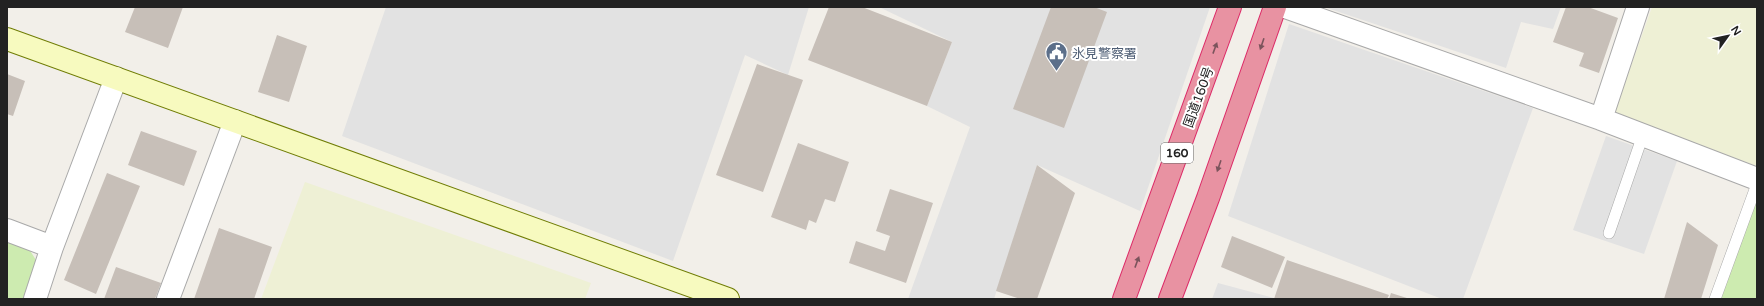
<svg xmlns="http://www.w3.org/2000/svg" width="1764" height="306" viewBox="0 0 1764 306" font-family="'Varela Round','Noto Sans JP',sans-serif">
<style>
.farmland{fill:#eef0d5}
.grass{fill:#cdebb0}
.parking{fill:#e2e2e2}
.building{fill:#c7bfb8}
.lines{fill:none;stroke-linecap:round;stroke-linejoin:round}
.lane-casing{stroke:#a9a9a9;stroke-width:12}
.street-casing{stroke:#a9a9a9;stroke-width:24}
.secondary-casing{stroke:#707d05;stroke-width:24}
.highway-casing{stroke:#dc2a67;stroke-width:24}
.lane{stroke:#fff;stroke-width:11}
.street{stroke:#fff;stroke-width:22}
.secondary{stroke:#f7fabf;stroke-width:22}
.highway{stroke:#e892a2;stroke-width:22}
.oneway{fill:#7b545c}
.labels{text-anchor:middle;stroke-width:4;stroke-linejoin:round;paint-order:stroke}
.shield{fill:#fff;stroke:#646464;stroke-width:1}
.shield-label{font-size:12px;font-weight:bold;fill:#222}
.service-label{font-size:13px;fill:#4e5e75;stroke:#fff;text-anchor:start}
.street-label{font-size:13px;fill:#222;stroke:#fff}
</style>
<rect width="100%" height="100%" fill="#f2efe9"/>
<!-- farmland -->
<path class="farmland" d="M1652,7H1757V166L1614,114Z
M305,182L591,283L585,299H261Z"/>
<!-- grass -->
<path class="grass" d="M1757,193V299H1717Z
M7,241L29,249L36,260L23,299H7Z"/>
<!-- parking -->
<path class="parking" d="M386,7H809L788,75L745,55L673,261L342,136Z
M879,7H1210L1140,211L1037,165L994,299H908L970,127L927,106L952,42Z
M1324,7H1561L1553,29L1521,22L1506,68Z
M1289,24L1533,108L1463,299H1442L1228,216Z
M1606,136L1677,161L1644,254L1573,230Z
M1218,283L1274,298L1212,299Z"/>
<!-- building -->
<path class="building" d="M135,7H183L168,48L125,32Z
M829,7H862L952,42L927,106L808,60Z
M1051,7H1094L1107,12L1064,128L1013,109Z
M1566,7H1588L1618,18L1599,73L1579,66L1584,53L1553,42Z
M277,35L307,46L289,102L258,92Z
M757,64L803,80L763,192L716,175Z
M7,74L25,81L13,116L7,114Z
M141,131L197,151L184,186L128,165Z
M798,143L849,162L835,202L825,199L816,223L809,220L806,230L771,217Z
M1037,165L1075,193L1037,299H1020L996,291Z
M107,173L140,186L96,294L64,280Z
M890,189L933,203L906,283L849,263L856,241L885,251L890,236L876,231Z
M1687,222L1718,245L1701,299H1664Z
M219,228L272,247L254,299H194Z
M1232,236L1285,257L1272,288L1221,267Z
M1287,260L1389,295L1387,299H1274Z
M116,267L161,283L155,299H104Z
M1391,293L1410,299H1389Z"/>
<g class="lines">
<defs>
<path id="lane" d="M1609,233L1643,135
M1715,299L1757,184"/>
<path id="street" d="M1285,7L1601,119L1757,179
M1601,119L1638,7
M7,230L52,247
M35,299L52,247L116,78
M168,299L235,121"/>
<path id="secondary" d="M7,39L728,299"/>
<path id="highway" d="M1124,299L1230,7
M1170,299L1208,198L1275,7"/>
</defs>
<!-- lane casing -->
<use href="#lane" class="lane-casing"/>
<!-- street casing -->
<use href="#street" class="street-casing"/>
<!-- secondary casing -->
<use href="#secondary" class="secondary-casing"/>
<!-- highway casing -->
<use href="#highway" class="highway-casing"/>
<!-- lane -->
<use href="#lane" class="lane"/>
<!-- street -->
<use href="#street" class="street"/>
<!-- secondary -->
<use href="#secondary" class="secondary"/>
<!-- highway -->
<use href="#highway" class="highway"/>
</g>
<!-- one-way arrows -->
<defs><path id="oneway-solid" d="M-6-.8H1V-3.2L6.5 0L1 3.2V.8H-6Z"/></defs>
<g class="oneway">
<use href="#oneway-solid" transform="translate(1262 44) rotate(109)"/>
<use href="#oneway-solid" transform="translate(1215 48) rotate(-70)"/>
<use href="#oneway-solid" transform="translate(1219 166) rotate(109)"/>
<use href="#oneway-solid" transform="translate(1137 262) rotate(-70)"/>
</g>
<!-- icons -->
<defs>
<symbol id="civic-pin" viewBox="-11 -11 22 30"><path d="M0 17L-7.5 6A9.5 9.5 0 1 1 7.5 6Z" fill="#5c6f8a" stroke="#fff"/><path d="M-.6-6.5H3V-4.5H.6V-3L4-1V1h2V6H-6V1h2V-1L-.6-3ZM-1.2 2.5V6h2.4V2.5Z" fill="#fff"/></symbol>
</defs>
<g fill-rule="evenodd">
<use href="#civic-pin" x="1044" y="40" width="25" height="34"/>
</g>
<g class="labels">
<!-- shield labels -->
<rect class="shield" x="1161" y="143" width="32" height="20" rx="3"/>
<g class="shield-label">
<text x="1177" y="157">160</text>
</g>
<!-- service labels -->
<g class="service-label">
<text x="1072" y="58">氷見警察署</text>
</g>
<!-- street labels -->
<g class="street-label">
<text transform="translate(1198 97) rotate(-70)" y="5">国道160号</text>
</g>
</g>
<!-- border -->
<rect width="1764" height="306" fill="none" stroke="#222222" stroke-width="16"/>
<!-- north arrow -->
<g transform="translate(1728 36) rotate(57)" stroke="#ffffff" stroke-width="3" paint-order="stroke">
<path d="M0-3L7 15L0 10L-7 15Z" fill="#222222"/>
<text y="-6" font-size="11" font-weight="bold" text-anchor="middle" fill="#222222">N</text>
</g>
</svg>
